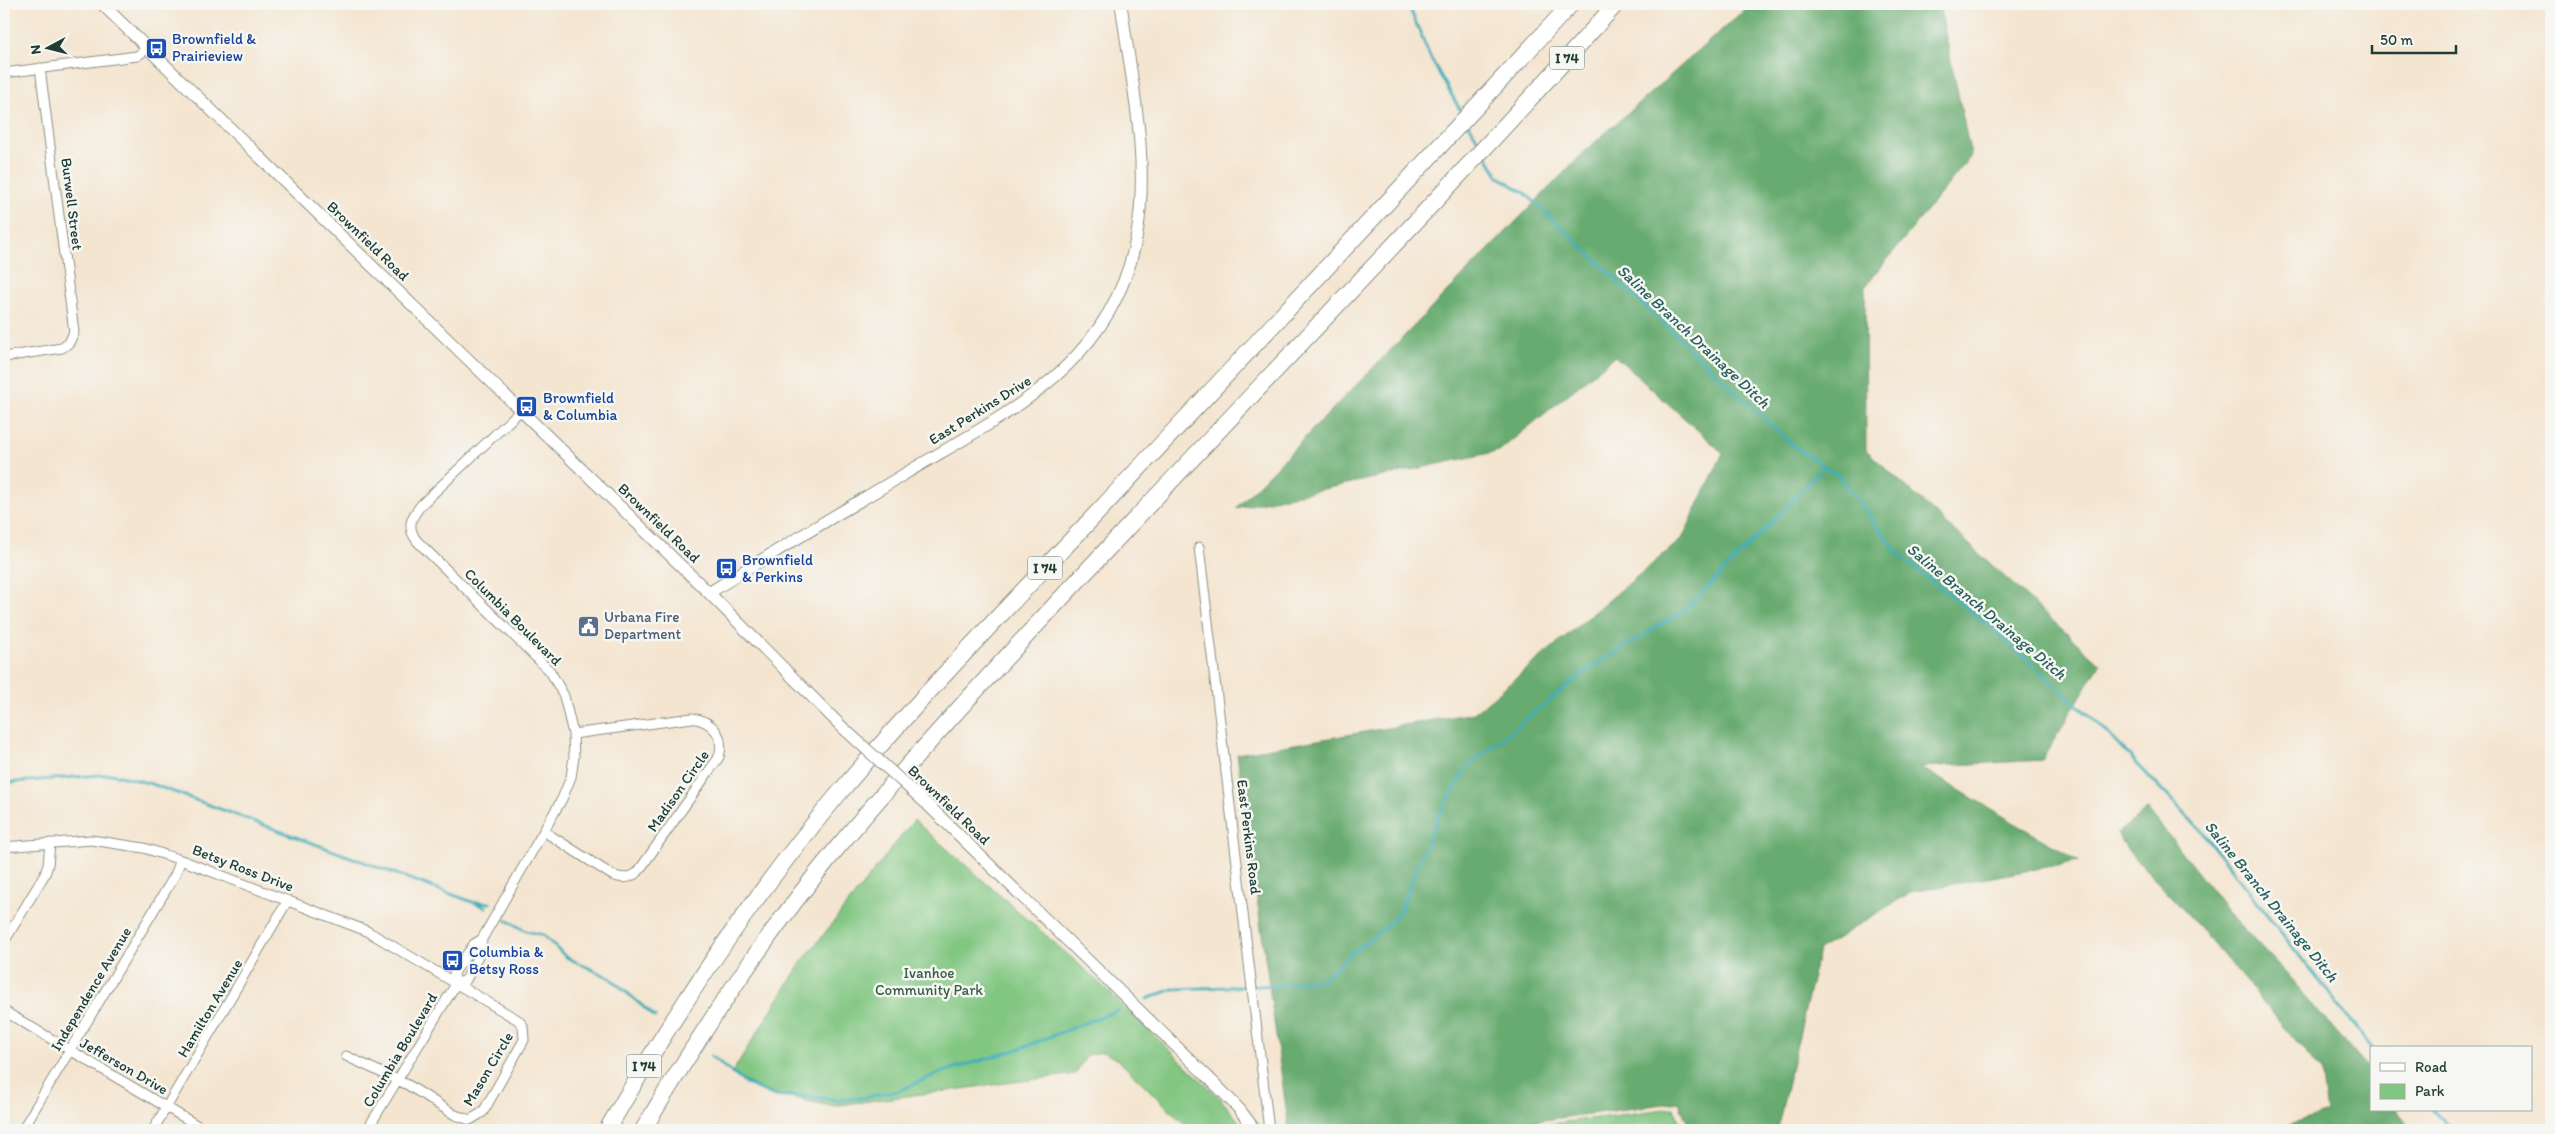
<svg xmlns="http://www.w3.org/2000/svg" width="2555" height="1134" viewBox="0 0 2555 1134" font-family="Itim,sans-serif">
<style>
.green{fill:#81c681;stroke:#50825a}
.forest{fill:#68ab6f;stroke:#447452}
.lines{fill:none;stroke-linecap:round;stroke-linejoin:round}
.stream{stroke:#3eaeb9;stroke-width:3}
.minor-casing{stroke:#8a9182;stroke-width:11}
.tertiary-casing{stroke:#8a9182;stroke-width:13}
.motorway-casing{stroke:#8a9182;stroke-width:18}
.minor{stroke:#fff;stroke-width:9}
.tertiary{stroke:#fff;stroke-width:11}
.motorway{stroke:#fff;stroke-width:16}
.tertiary-bridge-casing{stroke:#8a9182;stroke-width:13;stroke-linecap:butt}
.tertiary-bridge{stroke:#fff;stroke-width:11}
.labels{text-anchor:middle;stroke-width:5;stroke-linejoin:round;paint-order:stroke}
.shield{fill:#f6f6f2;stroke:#60746d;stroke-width:1}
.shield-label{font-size:14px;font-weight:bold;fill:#1f3d34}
.transit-label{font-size:15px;fill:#164399;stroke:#f6f6f2;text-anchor:start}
.street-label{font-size:15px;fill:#1f3d34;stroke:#f6f6f2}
.service-label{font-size:15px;fill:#4e5e75;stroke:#f6f6f2;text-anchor:start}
.park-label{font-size:15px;fill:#385f47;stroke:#f6f6f2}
.water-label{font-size:16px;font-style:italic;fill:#285f5c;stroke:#f6f6f2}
</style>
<rect width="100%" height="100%" fill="#f6f6f2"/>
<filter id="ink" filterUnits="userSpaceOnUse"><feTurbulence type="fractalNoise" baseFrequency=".02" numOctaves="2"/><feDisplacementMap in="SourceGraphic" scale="10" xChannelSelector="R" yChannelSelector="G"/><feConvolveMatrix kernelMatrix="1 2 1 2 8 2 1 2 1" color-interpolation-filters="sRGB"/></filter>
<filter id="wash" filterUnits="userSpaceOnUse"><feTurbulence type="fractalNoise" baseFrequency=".0096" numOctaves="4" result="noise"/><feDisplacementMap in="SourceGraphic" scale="20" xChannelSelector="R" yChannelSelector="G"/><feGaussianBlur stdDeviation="1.12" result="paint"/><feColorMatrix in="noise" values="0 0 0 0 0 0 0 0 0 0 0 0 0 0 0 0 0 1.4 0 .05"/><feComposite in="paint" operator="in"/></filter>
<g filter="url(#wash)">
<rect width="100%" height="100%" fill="#f4e5d0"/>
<!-- green -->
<path class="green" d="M914,820L1090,974L1220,1098L1246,1130H1191L1118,1060L1103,1052L1087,1055L1075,1074L831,1106L766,1092L731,1074L801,963Z
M1674,1108L1683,1130H1504Z"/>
<!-- forest -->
<path class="forest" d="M1751,4H1939L1971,156L1865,287L1866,450L2100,664L2042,760L1920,767L2079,861L1911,892L1819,950L1777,1130H1690L1679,1102L1469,1130H1289L1237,754L1474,713L1682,539L1723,453L1615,356L1499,451L1236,508L1586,150Z
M2148,809L2234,919L2277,963L2364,1064L2371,1075V1110H2396L2412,1130H2273L2327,1113L2321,1070L2193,920L2129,852L2117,833Z"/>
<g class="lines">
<!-- stream -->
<path class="stream" d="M1408,4L1431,59L1462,113
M1468,123L1481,145
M1485,153L1499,177L1525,193L1791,444L1840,477L1902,558L1985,622L2104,729L2202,832L2372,1048
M4,783L112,774L152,784L486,907
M477,902L490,903
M506,920L526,931L543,935L566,957L610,978L655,1017
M1147,999L1173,989L1283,985L1325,978L1350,954L1385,928L1399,913L1437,818L1468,766L1591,667L1685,610L1784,510L1823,466
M711,1056L745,1083L775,1096H809L836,1100L861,1098L898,1091L942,1072L1019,1049L1118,1010
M2433,1110L2454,1130"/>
</g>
</g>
<g filter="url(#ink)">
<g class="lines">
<defs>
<path id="minor" d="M4,73L137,56L148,48
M4,357L62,348L69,343L74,332L40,68
M1199,547L1269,1130
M545,832L612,875C623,879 629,879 638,872L719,757C725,736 713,721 692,718L573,734
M4,847L91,840L144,848L181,860L367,931L518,1020L523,1026L524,1040L483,1112L470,1120L455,1115L408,1085L346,1056
M4,942L45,874L48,865L50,843
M456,984L454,973L474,944L482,939
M4,1011L205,1130
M22,1130L175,875L181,860
M153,1130L288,900
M367,1130L456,984L466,980L481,950L482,939L562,799L571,777L574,757L573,734L564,696L550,671L417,541C406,527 411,517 422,504L521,410"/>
<path id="tertiary" d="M102,4L709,593L842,727
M709,593C773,552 838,514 903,475C1006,413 1114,366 1137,234C1150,158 1131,79 1121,4
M929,806L1219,1088L1240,1110L1255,1130"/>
<path id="motorway" d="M607,1130C674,1013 749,901 835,798C918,699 1009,606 1098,512C1256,343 1415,174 1571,4
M643,1130C701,1032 765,935 838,847C930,737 1028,634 1125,530C1289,355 1456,182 1616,4"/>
</defs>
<!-- minor casing -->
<use href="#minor" class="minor-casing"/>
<!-- tertiary casing -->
<use href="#tertiary" class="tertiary-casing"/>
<!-- motorway casing -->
<use href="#motorway" class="motorway-casing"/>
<!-- minor -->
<use href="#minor" class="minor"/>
<!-- tertiary -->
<use href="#tertiary" class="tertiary"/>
<!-- motorway -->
<use href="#motorway" class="motorway"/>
<defs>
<path id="tertiary-bridge" d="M842,727L929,806"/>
</defs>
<!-- tertiary-bridge casing -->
<use href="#tertiary-bridge" class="tertiary-bridge-casing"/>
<!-- tertiary-bridge -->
<use href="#tertiary-bridge" class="tertiary-bridge"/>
</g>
</g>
<!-- icons -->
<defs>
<symbol id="bus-square" viewBox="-11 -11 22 22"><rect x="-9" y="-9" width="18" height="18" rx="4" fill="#1a4fb4" stroke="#f6f6f2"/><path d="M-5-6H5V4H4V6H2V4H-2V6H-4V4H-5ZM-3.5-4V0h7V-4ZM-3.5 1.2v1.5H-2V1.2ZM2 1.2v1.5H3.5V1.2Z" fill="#fff"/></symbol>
<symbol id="civic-square" viewBox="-11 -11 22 22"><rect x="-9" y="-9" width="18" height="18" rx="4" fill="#5c6f8a" stroke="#f6f6f2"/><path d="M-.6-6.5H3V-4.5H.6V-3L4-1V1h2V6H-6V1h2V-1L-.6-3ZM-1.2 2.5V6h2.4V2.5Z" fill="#fff"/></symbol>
</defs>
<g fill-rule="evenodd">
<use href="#bus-square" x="144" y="36" width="25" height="25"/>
<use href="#bus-square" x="514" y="394" width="25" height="25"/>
<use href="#bus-square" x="714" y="556" width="25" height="25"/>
<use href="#civic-square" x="576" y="614" width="25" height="25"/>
<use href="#bus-square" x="440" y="948" width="25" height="25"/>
</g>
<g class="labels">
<!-- shield labels -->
<g class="shield">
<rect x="1549.5" y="46.5" width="35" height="23" rx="4"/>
<rect x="1027.5" y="556.5" width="35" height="23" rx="4"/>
<rect x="626.5" y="1054.5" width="35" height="23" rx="4"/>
</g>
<g class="shield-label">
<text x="1567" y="63">I 74</text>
<text x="1045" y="573">I 74</text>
<text x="644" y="1071">I 74</text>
</g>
<!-- transit labels -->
<g class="transit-label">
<text x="172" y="44">Brownfield &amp;<tspan x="172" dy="17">Prairieview</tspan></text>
<text x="543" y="403">Brownfield<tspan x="543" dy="17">&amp; Columbia</tspan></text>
<text x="742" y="565">Brownfield<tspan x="742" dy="17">&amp; Perkins</tspan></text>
<text x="469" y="957">Columbia &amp;<tspan x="469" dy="17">Betsy Ross</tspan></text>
</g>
<!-- street labels -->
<g class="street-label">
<text transform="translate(72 204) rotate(83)" y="5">Burwell Street</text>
<text transform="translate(368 241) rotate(44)" y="5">Brownfield Road</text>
<text transform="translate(980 410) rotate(-32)" y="5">East Perkins Drive</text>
<text transform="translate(659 523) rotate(44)" y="5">Brownfield Road</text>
<text transform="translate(513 617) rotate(45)" y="5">Columbia Boulevard</text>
<text transform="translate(678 791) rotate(-55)" y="5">Madison Circle</text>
<text transform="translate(949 805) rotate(44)" y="5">Brownfield Road</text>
<text transform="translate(1249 837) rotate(83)" y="5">East Perkins Road</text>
<text transform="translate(243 868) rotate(21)" y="5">Betsy Ross Drive</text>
<text transform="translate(91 989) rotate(-59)" y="5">Independence Avenue</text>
<text transform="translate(210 1008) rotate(-59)" y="5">Hamilton Avenue</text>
<text transform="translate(400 1050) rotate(-59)" y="5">Columbia Boulevard</text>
<text transform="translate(124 1066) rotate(30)" y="5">Jefferson Drive</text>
<text transform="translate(488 1069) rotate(-59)" y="5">Mason Circle</text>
</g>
<!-- service labels -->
<g class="service-label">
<text x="604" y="622">Urbana Fire<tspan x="604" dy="17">Department</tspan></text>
</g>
<!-- park labels -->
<g class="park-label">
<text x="929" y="978">Ivanhoe<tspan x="929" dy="17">Community Park</tspan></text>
</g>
<!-- water labels -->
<g class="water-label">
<text transform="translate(1694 336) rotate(43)" y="6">Saline Branch Drainage Ditch</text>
<text transform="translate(1987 611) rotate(40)" y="6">Saline Branch Drainage Ditch</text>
<text transform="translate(2272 901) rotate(51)" y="6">Saline Branch Drainage Ditch</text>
</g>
</g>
<!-- margin -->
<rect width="2555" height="1134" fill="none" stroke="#f6f6f2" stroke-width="20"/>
<!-- legend -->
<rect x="2370" y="1046" width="162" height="65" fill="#f6f6f2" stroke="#a0aca6"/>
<rect x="2380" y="1063" width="25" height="8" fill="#ffffff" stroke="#a0aca6"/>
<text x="2415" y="1072" font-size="15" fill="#1f3d34">Road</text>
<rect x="2380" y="1084" width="25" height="15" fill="#81c681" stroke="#a0aca6"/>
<text x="2415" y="1096" font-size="15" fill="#1f3d34">Park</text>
<!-- north arrow -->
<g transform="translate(48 48) rotate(263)" stroke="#f6f6f2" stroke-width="4" paint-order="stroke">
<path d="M0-4L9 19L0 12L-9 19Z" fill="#1f3d34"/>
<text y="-8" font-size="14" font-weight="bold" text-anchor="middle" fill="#1f3d34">N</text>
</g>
<!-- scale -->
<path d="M2372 45v8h84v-8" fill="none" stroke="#1f3d34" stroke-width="2.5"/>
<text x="2380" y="45" font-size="15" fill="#1f3d34" stroke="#f6f6f2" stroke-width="4" paint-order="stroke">50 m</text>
</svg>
